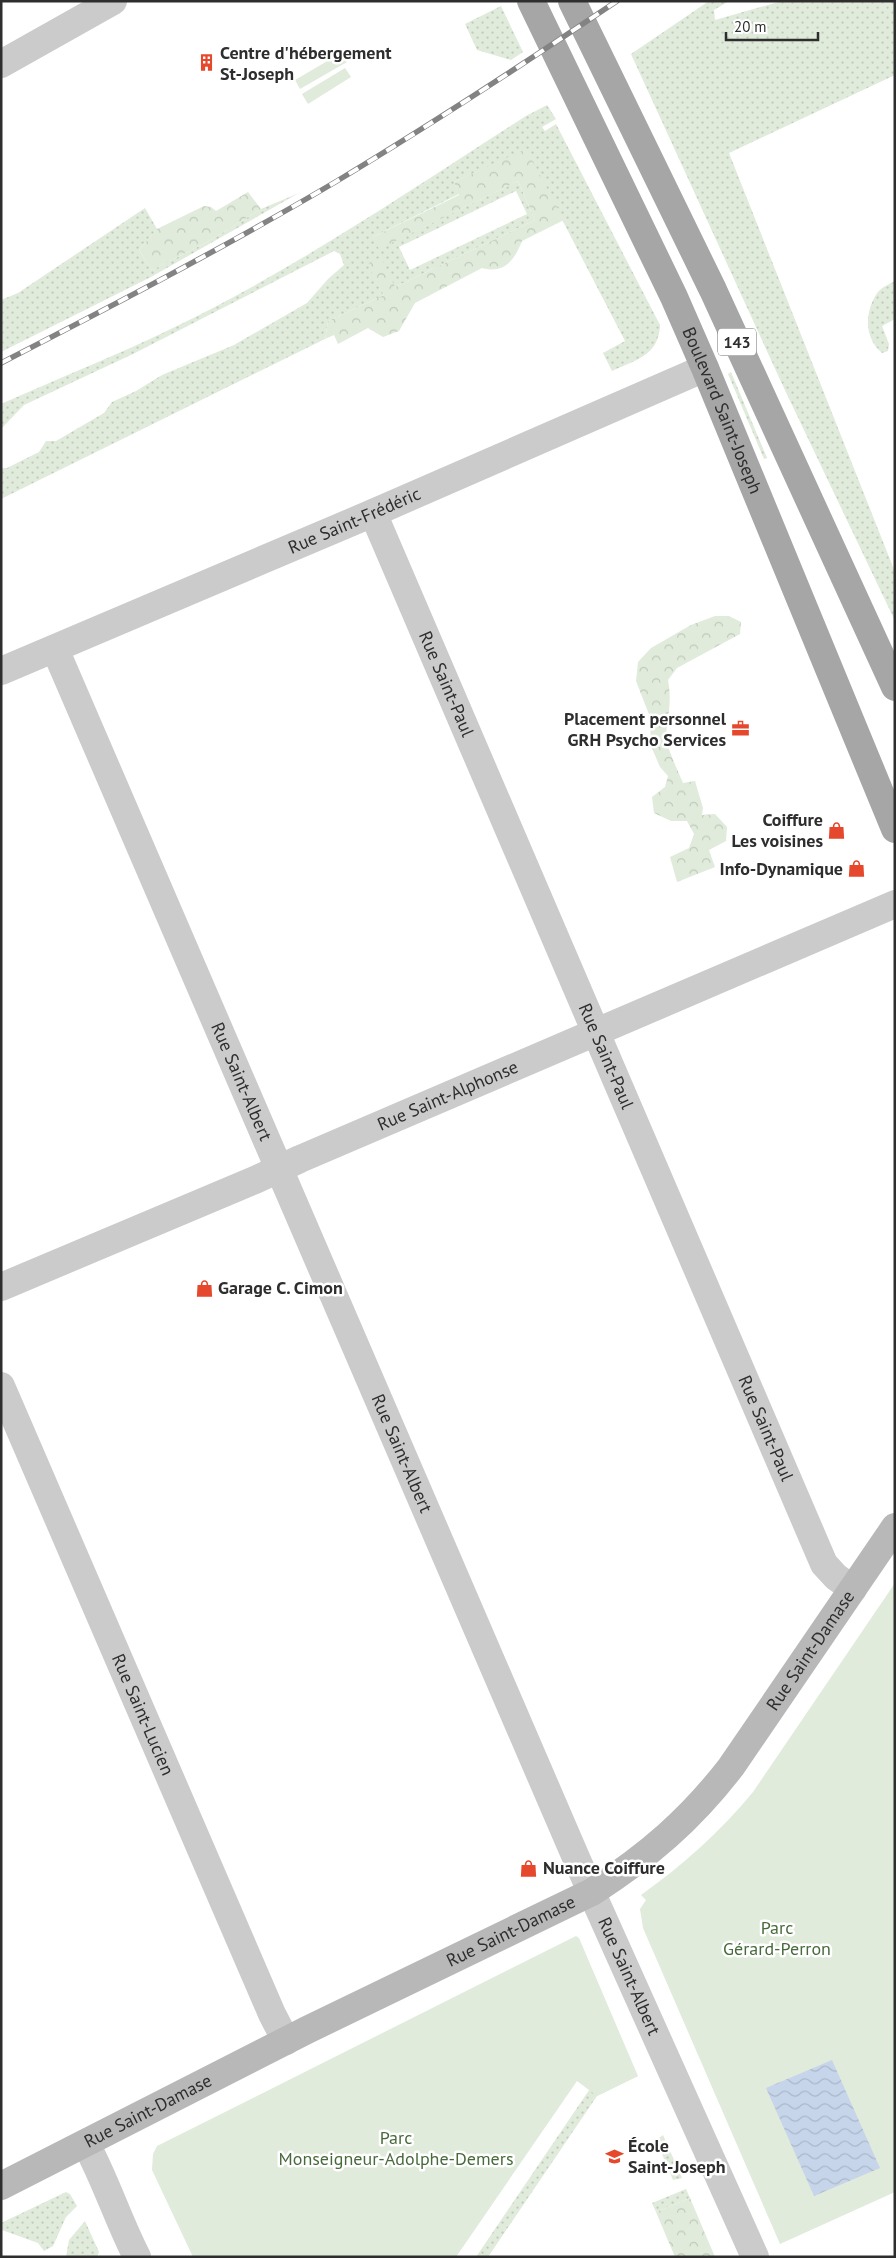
<svg xmlns="http://www.w3.org/2000/svg" width="896" height="2258" viewBox="0 0 896 2258" font-family="'PT Sans',sans-serif">
<style>
.grass{fill:url(#grass-dots);fill-rule:evenodd}
.forest{fill:url(#forest-crowns)}
.green{fill:#e0ebdb}
.water{fill:url(#water-waves)}
.lines{fill:none;stroke-linecap:round;stroke-linejoin:round}
.street{stroke:#cbcbcb;stroke-width:28}
.secondary{stroke:#b8b8b8;stroke-width:28}
.primary{stroke:#a6a6a6;stroke-width:28}
.rail-casing{stroke:#838383;stroke-width:5.5}
.rail{stroke:#fff;stroke-width:4;stroke-dasharray:11;stroke-linecap:butt}
.labels{text-anchor:middle;stroke-width:5;stroke-linejoin:round;paint-order:stroke}
.shield{fill:#fff;stroke:#6d6d6d;stroke-width:1}
.shield-label{font-size:16px;font-weight:bold;fill:#2e2e2e}
.poi-label{font-size:18px;font-weight:bold;fill:#2e2e2e;stroke:#fff;text-anchor:start}
.street-label{font-size:18px;fill:#2e2e2e;stroke:#fff}
.park-label{font-size:18px;fill:#476a3b;stroke:#fff}
</style>
<defs>
<pattern id="grass-dots" width="8" height="8" patternUnits="userSpaceOnUse" patternTransform="scale(1.25)"><rect width="8" height="8" fill="#e0ebdb"/><path d="M2 2h.1M6 6h.1" fill="none" stroke="#c0cabc" stroke-width="1.8" stroke-linecap="round"/></pattern>
<pattern id="forest-crowns" width="20" height="18" patternUnits="userSpaceOnUse" patternTransform="scale(1.25)"><rect width="20" height="18" fill="#e0ebdb"/><path d="M2 6a3 3 0 1 1 6 0M12 15a3 3 0 1 1 6 0" fill="none" stroke="#c0cabc"/></pattern>
<pattern id="water-waves" width="16" height="10" patternUnits="userSpaceOnUse" patternTransform="scale(1.25)"><rect width="16" height="10" fill="#c7d5eb"/><path d="M0 5q4-4 8 0t8 0" fill="none" stroke="#abb7ca"/></pattern>
</defs>
<rect width="100%" height="100%" fill="#fff"/>
<!-- grass -->
<path class="grass" d="M709,1H729L714,10L715,20L782,1H895V75L729,153L895,572V621L783,386L631,54Z
M501,6L523,52L511,60L477,50L465,24Z
M547,105L556,119L542,127L545,131L556,124L660,325C659,356 635,360 612,371L603,353L625,341L526,150L454,182L459,194L373,237L380,248L518,181L535,220L395,287L368,264L384,295L328,321L325,339L1,499V468H7L39,452L46,441H56L104,413L112,402L136,391L162,375L234,345L307,303L328,279L344,265L340,254L334,251L133,354L24,405L1,429V404C59,378 118,355 175,327C297,268 412,189 526,116ZM516,191L527,214L410,270L399,247Z
M299,193L151,277L1,352V300L18,293L145,208L157,229L139,250L152,270L209,241L261,209Z
M895,281V319L882,326L889,344L888,351L882,353C863,337 865,310 878,292C882,287 890,284 895,281Z
M731,372L767,458L764,459L728,374Z
M600,2074L638,2076L597,2096L488,2257H476Z
M663,2135L682,2178L673,2180L656,2140Z
M686,2189L690,2198L656,2212L652,2203Z
M66,2192L70,2194L77,2206L66,2217L53,2246L44,2251L38,2243L2,2230L1,2223Z
M85,2221L99,2252L97,2257H66L69,2240Z"/>
<!-- forest -->
<path class="forest" d="M526,149L564,220L522,241C514,261 504,274 482,268L415,303L399,331L383,337L368,328L338,344L334,335L325,339L328,321L384,295L367,264L381,257L395,287L535,220L518,181L379,249L373,237L459,195L454,182Z
M248,192L261,209L209,241L152,270L139,250L157,229L204,206L211,207L216,211Z
M715,616H729L741,622L740,634L677,668L668,680C672,701 668,715 666,735C665,744 679,773 683,783L695,781L703,808L702,815L715,814L727,827L726,841L709,850L715,867L677,882L670,857L689,848L694,834L687,821H671L654,813L652,797L665,787L668,776L660,767L651,746L650,717L636,681L638,662L651,648L691,625Z
M690,2198L715,2257H675L656,2212Z"/>
<!-- green -->
<path class="green" d="M341,53L347,62L300,89L295,80Z
M345,68L351,77L308,104L302,94Z
M895,1583V2192L780,2244L643,1928L640,1909L646,1900L641,1895C683,1865 720,1832 753,1792Z
M576,1936L579,1938L638,2076L597,2096L577,2081L456,2257H193L152,2170L153,2154L157,2146Z"/>
<!-- water -->
<path class="water" d="M832,2060L880,2168L814,2196L766,2088Z"/>
<g class="lines">
<!-- street -->
<g class="street">
<path d="M1,64L113,1"/>
<path id="s1" d="M373,513L824,1564L836,1577L853,1589"/>
<path id="s2" d="M55,649L577,1860L755,2257"/>
<path id="s3" d="M1,671L373,513L705,368"/>
<path id="s4" d="M1,1287L255,1180L300,1159L895,904"/>
<path id="s5" d="M1,1386L272,2014L286,2041"/>
<path d="M86,2144C106,2181 118,2220 137,2257"/>
</g>
<!-- secondary -->
<path class="secondary" id="s6" d="M1,2186L307,2030L592,1892C648,1856 690,1820 731,1767L895,1527"/>
<!-- primary -->
<g class="primary">
<path id="s7" d="M531,1L674,297L705,368L895,829"/>
<path d="M572,1L713,290L895,687"/>
</g>
<defs>
<path id="rail" d="M1,363C114,305 227,246 337,181C432,124 525,63 617,1"/>
</defs>
<!-- rail casing -->
<use href="#rail" class="rail-casing"/>
<!-- rail -->
<use href="#rail" class="rail"/>
</g>
<!-- icons -->
<defs>
<symbol id="building-bare" viewBox="-9 -9 18 18"><path d="M-4-6H4V6H1V3H-1V6H-4ZM-2.5-4.3h1.7v1.8h-1.7ZM.8-4.3h1.7v1.8H.8ZM-2.5-1h1.7V.8h-1.7ZM.8-1h1.7V.8H.8Z" fill="#e6482e" stroke="#fff" stroke-width="2.5" paint-order="stroke"/></symbol>
<symbol id="office-bare" viewBox="-9 -9 18 18"><path d="M-6-3h4V-5.5h4V-3h4V5H-6ZM-1-4.5V-3h2v-1.5ZM-6 0V1H6V0Z" fill="#e6482e" stroke="#fff" stroke-width="2.5" paint-order="stroke"/></symbol>
<symbol id="shop-bare" viewBox="-9 -9 18 18"><path d="M-5-2.5h2.3a2.7 3.5 0 0 1 5.4 0H5L5.5 6h-11ZM-1.5-2.5h3a1.5 2.3 0 0 0-3 0Z" fill="#e6482e" stroke="#fff" stroke-width="2.5" paint-order="stroke"/></symbol>
<symbol id="school-bare" viewBox="-9 -9 18 18"><path d="M0-5L7-2L0 1L-7-2ZM-4 1L0 2.5L4 1V4Q0 6-4 4Z" fill="#e6482e" stroke="#fff" stroke-width="2.5" paint-order="stroke"/></symbol>
</defs>
<g fill-rule="evenodd">
<use href="#building-bare" x="194" y="50" width="25" height="25"/>
<use href="#office-bare" x="728" y="716" width="25" height="25"/>
<use href="#shop-bare" x="824" y="818" width="25" height="25"/>
<use href="#shop-bare" x="844" y="856" width="25" height="25"/>
<use href="#shop-bare" x="192" y="1276" width="25" height="25"/>
<use href="#shop-bare" x="516" y="1856" width="25" height="25"/>
<use href="#school-bare" x="602" y="2144" width="25" height="25"/>
</g>
<g class="labels">
<!-- shield labels -->
<rect class="shield" x="718" y="328.5" width="38" height="27" rx="4"/>
<g class="shield-label">
<text x="737" y="348">143</text>
</g>
<!-- poi labels -->
<g class="poi-label">
<text x="220" y="59">Centre d'hébergement<tspan x="220" dy="21">St-Joseph</tspan></text>
<text x="726" y="725" text-anchor="end">Placement personnel<tspan x="726" dy="21">GRH Psycho Services</tspan></text>
<text x="823" y="826" text-anchor="end">Coiffure<tspan x="823" dy="21">Les voisines</tspan></text>
<text x="843" y="875" text-anchor="end">Info-Dynamique</text>
<text x="218" y="1294">Garage C. Cimon</text>
<text x="543" y="1874">Nuance Coiffure</text>
<text x="628" y="2152">École<tspan x="628" dy="21">Saint-Joseph</tspan></text>
</g>
<!-- street labels -->
<g class="street-label">
<text dy="6" stroke="none"><textPath href="#s7" startOffset="452">Boulevard Saint-Joseph</textPath></text>
<text dy="6" stroke="none"><textPath href="#s3" startOffset="384">Rue Saint-Frédéric</textPath></text>
<text dy="6" stroke="none"><textPath href="#s1" startOffset="186">Rue Saint-Paul</textPath></text>
<text dy="6" stroke="none"><textPath href="#s1" startOffset="591">Rue Saint-Paul</textPath></text>
<text dy="6" stroke="none"><textPath href="#s2" startOffset="471">Rue Saint-Albert</textPath></text>
<text dy="6" stroke="none"><textPath href="#s4" startOffset="486">Rue Saint-Alphonse</textPath></text>
<text dy="6" stroke="none"><textPath href="#s1" startOffset="996">Rue Saint-Paul</textPath></text>
<text dy="6" stroke="none"><textPath href="#s2" startOffset="876">Rue Saint-Albert</textPath></text>
<text dy="6" stroke="none"><textPath href="#s6" startOffset="989">Rue Saint-Damase</textPath></text>
<text dy="6" stroke="none"><textPath href="#s5" startOffset="358">Rue Saint-Lucien</textPath></text>
<text dy="6" stroke="none"><textPath href="#s6" startOffset="570">Rue Saint-Damase</textPath></text>
<text dy="6" stroke="none"><textPath href="#s2" startOffset="1446">Rue Saint-Albert</textPath></text>
<text dy="6" stroke="none"><textPath href="#s6" startOffset="165">Rue Saint-Damase</textPath></text>
</g>
<!-- park labels -->
<g class="park-label">
<text x="777" y="1934">Parc<tspan x="777" dy="21">Gérard-Perron</tspan></text>
<text x="396" y="2144">Parc<tspan x="396" dy="21">Monseigneur-Adolphe-Demers</tspan></text>
</g>
</g>
<!-- border -->
<rect width="896" height="2258" fill="none" stroke="#2e2e2e" stroke-width="5"/>
<!-- scale -->
<path d="M726 32v8h92v-8" fill="none" stroke="#2e2e2e" stroke-width="2.5"/>
<text x="734" y="32" font-size="15" fill="#2e2e2e" stroke="#ffffff" stroke-width="4" paint-order="stroke">20 m</text>
</svg>
